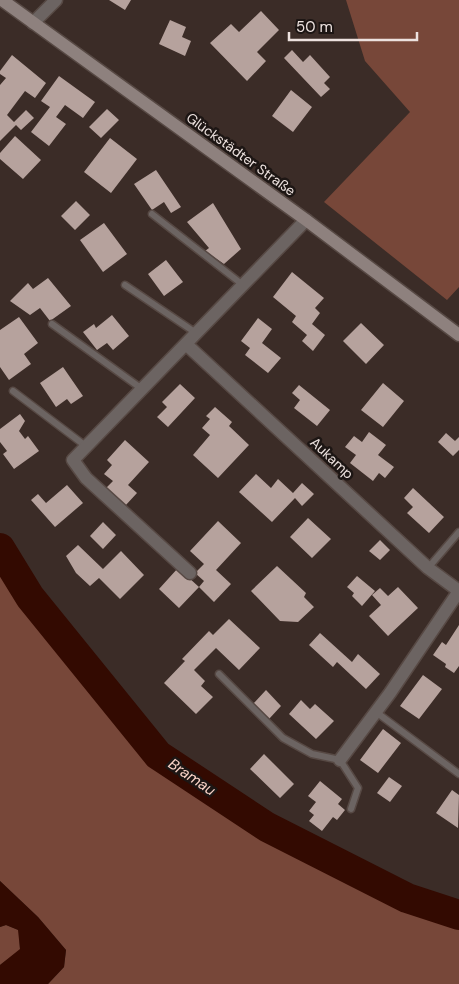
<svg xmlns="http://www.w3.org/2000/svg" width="459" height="984" viewBox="0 0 459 984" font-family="'DM Sans',sans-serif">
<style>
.green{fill:#774739}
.water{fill:#330a01}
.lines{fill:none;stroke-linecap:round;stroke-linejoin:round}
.river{stroke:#330a01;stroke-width:30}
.building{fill:#b6a29d}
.lane-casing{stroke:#574944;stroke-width:9}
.street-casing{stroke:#574944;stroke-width:15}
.secondary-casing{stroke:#574944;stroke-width:15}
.lane{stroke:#6c6462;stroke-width:6}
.street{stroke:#6c6462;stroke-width:12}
.secondary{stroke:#8e817e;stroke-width:12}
.labels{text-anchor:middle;stroke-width:5;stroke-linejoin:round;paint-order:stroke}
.street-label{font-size:14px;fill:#ede2df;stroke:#1d1614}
.water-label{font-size:15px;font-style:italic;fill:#fbd4c8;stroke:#1d1614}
</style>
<rect width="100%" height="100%" fill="#3b2c27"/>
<!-- green -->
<path class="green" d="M346,0H459V287L447,300L324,202L410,112L365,61Z
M0,560L24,599L156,757L265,830L406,902L459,919V984H48L64,967L66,950L38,917L0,881Z
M6,925L19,930L20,950L0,965V927Z"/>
<!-- water -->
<path class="water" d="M0,881L38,917L66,950L64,967L48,984H0V965L20,949L18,930L6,925L0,927Z"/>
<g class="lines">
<!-- river -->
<path class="river" d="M0,548L30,597L158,755L267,827L407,898L459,915"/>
</g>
<!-- building -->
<path class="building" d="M109,0H131L125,10Z
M261,11L279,30L257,52L266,61L247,81L210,43L231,24L239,32Z
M170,20L186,27L182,37L191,41L185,56L159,44Z
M292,50L303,62L310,55L330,77L324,83L330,89L321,97L284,58Z
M12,55L46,83L35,98L25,91L7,115L14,122L26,110L34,118L21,130L16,125L0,141V85L6,78L0,74V71Z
M59,76L95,102L83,118L65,105L56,117L66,124L49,146L31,132L50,107L41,101Z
M291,90L312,107L293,132L272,116Z
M107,109L119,120L101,138L89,127Z
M15,136L41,160L23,179L0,159V153Z
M110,138L137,159L111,193L84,172Z
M156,170L181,207L171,213L164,202L152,210L134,184Z
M76,201L90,215L75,230L61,216Z
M213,203L241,249L224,264L205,251L209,248L187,222Z
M104,223L127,254L103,272L80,240Z
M166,260L183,282L164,296L148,274Z
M292,272L324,298L315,308L320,313L312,324L325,335L313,351L302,341L307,335L292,322L296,316L273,297Z
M48,278L71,306L50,321L40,308L30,315L10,301L28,283L33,289Z
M112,315L129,336L113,350L107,343L97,350L83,332L94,324L96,328Z
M19,317L38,343L24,354L31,364L9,380L0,367V330Z
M258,318L272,329L262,343L281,358L268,373L245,355L250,348L241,341Z
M361,323L384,345L366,364L343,341Z
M63,367L83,396L71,404L67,399L56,407L40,383Z
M383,383L404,401L383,427L361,410Z
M180,384L195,398L168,427L157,417L167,407L162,402Z
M299,385L330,410L317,426L294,408L300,400L292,393Z
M215,407L232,422L229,426L249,445L218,478L193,455L210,435L202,428L210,419L206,416Z
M20,414L25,421L19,431L25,439L28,436L39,451L14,469L3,454L7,451L0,442V429Z
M369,432L386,445L378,455L394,467L385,478L379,473L373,481L350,463L356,455L345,447L354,436L362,442Z
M446,433L455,441L459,437V450L453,456L438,442Z
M125,440L149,462L128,485L137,493L125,506L106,488L113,481L104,474L112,465L107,460Z
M256,474L271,488L278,479L293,493L302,483L314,494L302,506L295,498L272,522L239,492Z
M67,485L83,503L55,527L31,500L38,494L46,503Z
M413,488L444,517L429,533L407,513L413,507L404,498Z
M308,518L331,539L312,558L290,537Z
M218,521L241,543L216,570L231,584L214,602L199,587L204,581L195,573L204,564L190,551Z
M103,522L116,535L103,549L90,536Z
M380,540L390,550L380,560L369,551Z
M78,545L103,569L121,551L144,575L120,599L99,578L90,586L76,573L66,556Z
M277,566L306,593L304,597L314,607L298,622L280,621L251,591Z
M178,568L199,587L179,608L159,589Z
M357,576L375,591L362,606L352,596L354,593L347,587Z
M398,587L418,608L388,636L369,616L381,605L372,595L380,588L388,596Z
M229,619L260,648L239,670L216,648L194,670L205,681L201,686L213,697L196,714L164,683L185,661L182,659L209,631L213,635Z
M459,625V666L454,673L445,667L446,664L433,655L442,642L446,645Z
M320,633L352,662L358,654L380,674L366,689L337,662L333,667L309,645Z
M423,675L442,689L419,719L400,706Z
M266,690L281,706L269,719L253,704Z
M301,700L310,709L315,704L334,721L316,739L289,714Z
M383,729L401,743L378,773L360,760Z
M264,754L294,784L280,798L250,769Z
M389,777L402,786L390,802L377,793Z
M320,781L342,799L338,804L345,810L337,820L333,817L322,831L309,821L314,815L309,811L316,802L308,796Z
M452,790L459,795L458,828L436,813Z"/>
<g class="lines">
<defs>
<path id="lane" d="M152,214L243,285
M125,285L196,333
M52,324L142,389
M13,391L87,447
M428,568L459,532
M219,674L283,738L312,754L340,760L358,788L351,809
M376,712L459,774"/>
<path id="street" d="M33,23L56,0
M187,345L428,568L459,591L390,693L340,760
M190,573L86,478L73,460L306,220"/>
<path id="secondary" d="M2,0L306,220L459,335"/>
</defs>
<!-- lane casing -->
<use href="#lane" class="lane-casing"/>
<!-- street casing -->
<use href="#street" class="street-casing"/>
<!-- secondary casing -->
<use href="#secondary" class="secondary-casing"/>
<!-- lane -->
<use href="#lane" class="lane"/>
<!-- street -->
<use href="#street" class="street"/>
<!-- secondary -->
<use href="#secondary" class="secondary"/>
</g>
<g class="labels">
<!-- street labels -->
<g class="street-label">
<text transform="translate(241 154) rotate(36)" y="5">Glückstädter Straße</text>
<text transform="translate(332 458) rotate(43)" y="5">Aukamp</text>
</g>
<!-- water labels -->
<g class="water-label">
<text transform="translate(192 777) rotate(34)" y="5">Bramau</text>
</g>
</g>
<!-- scale -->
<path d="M289 32v8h128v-8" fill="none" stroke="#ede2df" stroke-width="2.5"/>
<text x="296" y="32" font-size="15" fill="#ede2df" stroke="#1d1614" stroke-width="4" paint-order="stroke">50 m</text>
</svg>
